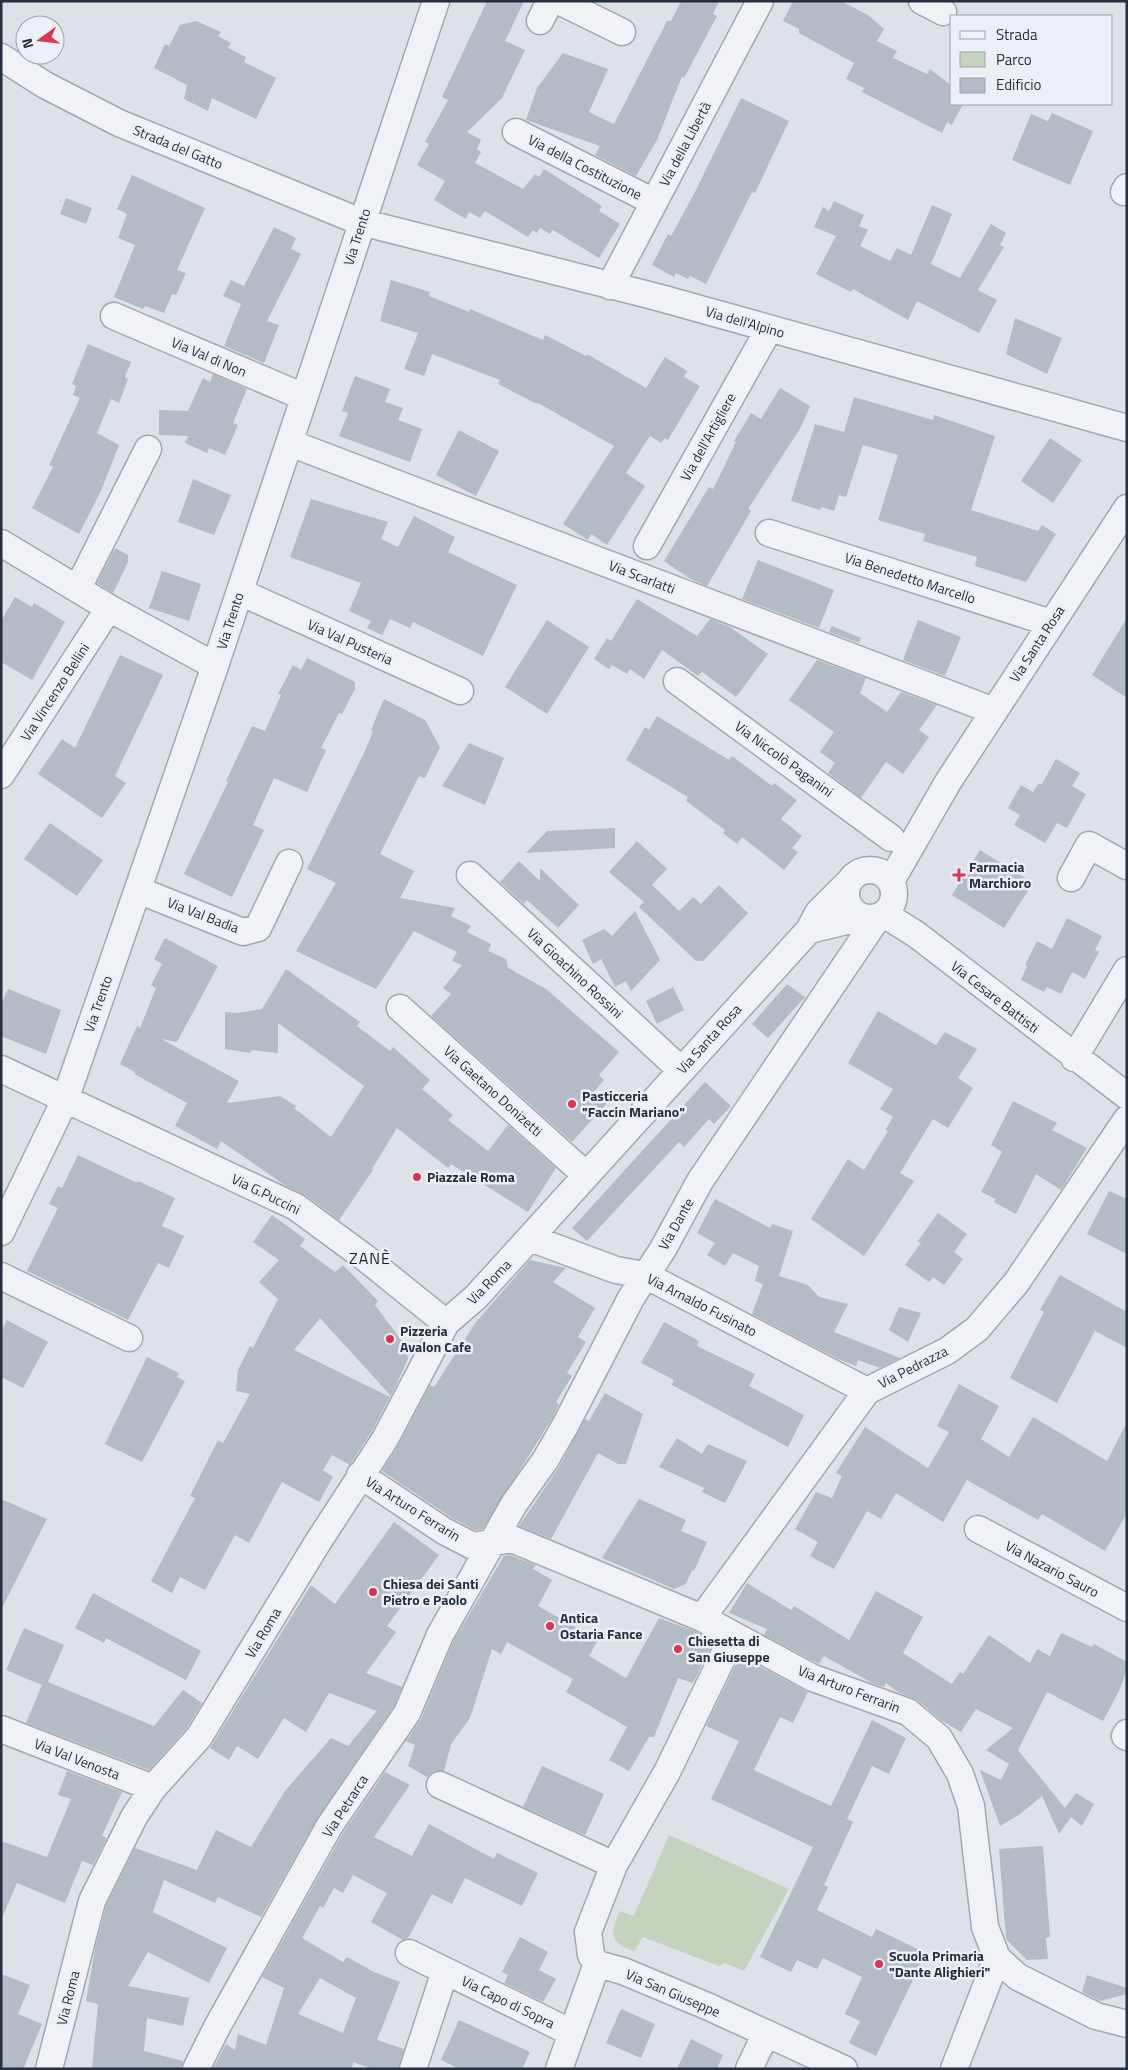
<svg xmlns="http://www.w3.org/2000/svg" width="1128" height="2070" viewBox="0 0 1128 2070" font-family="'Titillium Web',sans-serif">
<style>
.green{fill:#c3d3bd}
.building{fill:#b3bbc5;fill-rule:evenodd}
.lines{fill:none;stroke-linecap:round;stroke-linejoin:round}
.minor-casing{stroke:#a2a8b2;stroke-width:29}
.minor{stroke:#f0f2f6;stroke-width:26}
.poi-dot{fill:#d83653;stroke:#ecf0f6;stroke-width:2}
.labels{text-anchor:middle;stroke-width:5;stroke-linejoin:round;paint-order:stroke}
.street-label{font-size:14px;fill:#252f40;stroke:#ecf0f6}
.poi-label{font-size:14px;font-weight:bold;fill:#252f40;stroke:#ecf0f6;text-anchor:start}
.quarter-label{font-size:16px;letter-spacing:1px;fill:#182130;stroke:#ecf0f6}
</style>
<rect width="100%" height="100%" fill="#dde1e8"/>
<!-- green -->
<path class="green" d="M669,1835L789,1889L744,1971L725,1963L719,1966L643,1937L634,1951C609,1943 610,1932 620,1911L634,1916Z"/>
<!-- building -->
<path class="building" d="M487,1H524L505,41L525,50L502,98L467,132L481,140L477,149L481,152L475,163L523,189L535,174L539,177L544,169L602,206L599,211L620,224L599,258L553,230L550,234L540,228L537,233L533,230L528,237L485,211L480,218L469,212L466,219L434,200L445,181L417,165L429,144L425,142L448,100L442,97Z
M681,1H719L713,14L717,16L684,78L682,76L657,140L636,176L595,155L600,146L526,120L537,88L563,53L608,69L589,112L614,124L667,21H671Z
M793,1H841L868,15L884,29L877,41L897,51L893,58L927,74L930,69L952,86V104H963L952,125L947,122L942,133L862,92L864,88L846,79L854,63L799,33V29L783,21Z
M196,21L221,32L218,36L231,43L228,48L246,57L244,62L276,78L256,119L212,98L208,111L184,99L187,85L154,68L165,44L169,46L180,25Z
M741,98L789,121L755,193L752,192L706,284L690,276L688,279L676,273L674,277L652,265L668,234L671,236L694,194Z
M1052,113L1093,131L1070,185L1012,160L1031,114L1048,121Z
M132,175L205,208L177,270L186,273L176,295L172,294L164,313L145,306L143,309L114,297L135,245L118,238L127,214L117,209Z
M66,198L92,208L86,224L60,214Z
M834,201L864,215L859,226L868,230L860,246L890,261L897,248L911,255L932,205L952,214L931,264L960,278L991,224L1006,233L1000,245L1004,247L978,290L997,300L979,333L917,301L908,320L853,289L851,292L816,274L836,236L814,227L823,207L829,211Z
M274,227L296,238L291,249L301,254L267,321L279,325L264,363L224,346L241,304L223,296L231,280L244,286Z
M391,280L430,292L429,296L469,312L470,309L543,340L545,335L586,356L587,354L646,388L665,357L687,371L684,377L700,386L668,440L665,438L661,443L650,436L628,470L626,473L645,486L607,545L591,534L588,540L563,524L614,446L538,403L537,404L498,384L500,380L432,354L424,376L404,369L418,333L380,321Z
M1015,318L1062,338L1047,374L1006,354Z
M88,344L131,362L125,377L128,379L119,403L111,399L97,433L119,445L101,491L79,534L32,508L53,467L49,465L80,398L73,395L76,386L72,384Z
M213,374L247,389L233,423L238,425L225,455L209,448L207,453L185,443L188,436L159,435V410L188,411L203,378L210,382Z
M355,376L390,389L385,402L403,408L398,420L422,429L410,462L339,436L348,413L342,411Z
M780,388L810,406L801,427L748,509L751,511L707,586L689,578L664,561L709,487L713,489L736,442L734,441L751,413L761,419Z
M854,397L933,420L934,415L995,436L971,510L1038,531L1042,525L1056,534L1026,582L975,566L977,557L923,541L925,534L878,520L898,455L863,445L846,497L839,495L834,511L822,507L820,510L791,501L815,424L844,432Z
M459,430L499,451L476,496L436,475Z
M1050,438L1082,460L1053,503L1021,481Z
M193,479L231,495L214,535L178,522Z
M311,499L388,522L381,539L398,547L414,516L455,537L448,552L517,585L483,656L413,622L410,628L390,619L382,635L367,628L371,621L349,611L361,583L290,557Z
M115,548L128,555V562L113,593L97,583Z
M758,560L834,590L819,628L742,599Z
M162,571L201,584L189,621L149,608Z
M15,597L32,607L34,603L65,622L32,680L1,662V621Z
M637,599L697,636L710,619L730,627L768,654L736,697L702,672L698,676L662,650L644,679L630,669L627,674L612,665L609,669L594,659L607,638L611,641Z
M1127,618V698L1092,675Z
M547,620L589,647L547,714L505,687Z
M918,620L961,637L945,676L903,660Z
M832,626L861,638L859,643L829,632Z
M120,655L163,675L115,776L126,783L102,818L38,774L62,739L75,748Z
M307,658L355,682V689L342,714L339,713L321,748L326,750L307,792L274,778L253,825L264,830L232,897L184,874L228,782L226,781L252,726L265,731L281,695L278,694L293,665L301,670Z
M817,660L866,678L860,693L887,712L901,692L937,705L919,730L929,737L903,774L886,762L861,798L828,773L835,763L820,752L834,732L789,700Z
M384,699L425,720L440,747L425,778L419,776L380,854L414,871L400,898L455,908L451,916L471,926L467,932L491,944L488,951L506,959L508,968L516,972L515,974L517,973L546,989L619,1052L599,1075L604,1080L593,1093L607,1103L572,1142L431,1016L451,994L443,988L462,965L452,961L457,952L414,931L376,989L296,951L336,883L307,869L365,751L373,731L371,730Z
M657,716L729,760L732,756L772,786L774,783L797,800L781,819L802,836L792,848L798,852L784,870L742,837L737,844L723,833L725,830L686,801L688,797L626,760L645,727L649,730Z
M469,743L504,758L485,805L442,786Z
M1056,759L1080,773L1072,786L1086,794L1067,828L1057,823L1045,843L1014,825L1020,815L1008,808L1021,785L1033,792L1038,784H1042Z
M50,823L103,860L77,896L24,859Z
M615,828V848L526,853L547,831Z
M637,841L667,869L652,885L679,911L693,897L701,904L719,885L748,913L703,961H696L639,907L644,902L609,872Z
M980,850L1033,883L1004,928L952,895Z
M519,861L540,881V868L579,905L558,928L527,900L524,904L500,882Z
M635,911L660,960L631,991L626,981L615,987L601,959L593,964L582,940L604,929L612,936Z
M1067,918L1102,936L1095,950L1099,952L1085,979L1072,972L1061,994L1047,987L1044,992L1021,980L1027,966L1025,965L1037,941L1052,949Z
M165,938L218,966L177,1042L161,1039L239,1081L227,1103L280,1096L296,1106L294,1108L331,1137L364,1086L278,1023V1053L252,1050L250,1053L225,1049V1012L238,1013L262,1009L286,969L360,1022L357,1026L390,1051L393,1047L430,1080L422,1089L453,1115L448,1120L488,1151L508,1125L556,1168L528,1212L451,1164L448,1168L397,1128L372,1169L373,1170L339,1220L305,1195L286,1186L221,1141L217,1149L175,1126L187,1103L136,1075L133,1071L120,1064L137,1026L140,1028L156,988L151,985L162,964L154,959Z
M787,984L805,997L768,1038L752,1024Z
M673,987L684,1010L657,1024L646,1001Z
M8,989L61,1010L46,1054L1,1036V1005Z
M878,1011L936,1045L945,1032L977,1049L958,1078L973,1088L948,1128L933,1119L900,1173L914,1181L864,1256L811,1219L848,1159L864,1170L888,1131L886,1129L893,1117L880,1109L893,1089L848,1063Z
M705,1082L731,1106L714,1124L709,1119L684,1147L679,1142L587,1241L572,1228Z
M1013,1101L1057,1123L1052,1130L1087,1148L1061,1190L1036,1174L1016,1214L994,1202L996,1199L981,1192L1002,1152L991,1145Z
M78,1155L137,1183L138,1181L175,1198L162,1226L184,1236L169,1268L158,1263L128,1320L27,1271L58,1208L49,1204L58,1186L62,1188Z
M1109,1191L1127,1199V1254L1087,1234Z
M715,1199L770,1228L772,1224L793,1231L779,1276L808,1285L819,1297L848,1304L834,1332L900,1358L880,1368L858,1360L856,1366L838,1359L752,1314L763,1284L755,1281L759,1266L733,1253L725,1266L707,1255L715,1243L697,1233Z
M938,1213L967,1234L954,1252L963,1259L944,1285L933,1277L929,1282L905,1265L921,1243L918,1241Z
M272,1215L305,1239L300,1246L335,1272L343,1265L378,1301L375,1305L405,1345L408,1359L391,1396L320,1318L294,1350L390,1397L372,1431L350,1465L332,1455L323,1470L333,1477L319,1502L282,1482L249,1543L235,1535L205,1590L180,1577L172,1593L151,1581L195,1498L190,1496L218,1440L223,1443L250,1394L236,1391L238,1370L250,1346L253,1348L278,1299L259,1282L279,1260L253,1242Z
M530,1260L566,1268L553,1282L595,1308L578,1337L586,1342L567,1373L572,1376L556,1402L559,1404L553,1417L483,1529L475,1530L452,1518L382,1471L398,1446L430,1385L434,1387L476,1322Z
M1060,1275L1127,1312V1348L1095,1331L1057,1403L1010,1378L1044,1312L1040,1310Z
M899,1307L921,1313L908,1342L889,1330Z
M7,1320L48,1342L23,1388L1,1377V1332Z
M664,1322L699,1341L697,1346L755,1374L749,1386L804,1415L788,1447L672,1385L674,1380L641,1363Z
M147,1357L179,1373L177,1377L185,1381L142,1462L105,1444Z
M959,1384L999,1406L981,1439L1009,1457L1033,1417L1107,1461L1127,1422V1513L1105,1551L1042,1514L1038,1520L967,1480L943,1522L896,1493L881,1519L867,1511L834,1569L810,1556L818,1542L795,1529L816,1492L832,1498L842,1476L836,1473L865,1427L928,1468L949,1432L937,1426Z
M605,1393L643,1414L626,1464H618L598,1453L551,1539L519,1526L559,1467L585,1419L589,1421Z
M677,1438L702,1454L708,1444L747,1461L725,1503L702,1492L704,1488L659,1467Z
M1,1499L47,1519L1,1610Z
M639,1499L686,1520L681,1531L707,1542L694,1571L692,1570L686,1584L674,1589L602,1558Z
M394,1522L439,1555L387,1626L396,1632L366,1673L402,1687L394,1706L318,1817L261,1917L218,1897L215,1903L164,1880L153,1912L227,1948L209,1983L148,1952L128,1986L189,1998L183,2026L147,2018L144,2051L183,2061L181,2069H92L98,2004L86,2001L95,1949L106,1906L135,1848L197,1870L216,1830L251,1847L285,1791L331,1738L348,1746L377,1711L329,1693L306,1732L284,1718L258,1759L237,1746L229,1760L210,1748L311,1585L335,1604Z
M510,1555L536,1565L533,1569L552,1580L538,1606L598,1640L589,1656L626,1678L659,1618L697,1632L714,1641L693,1683L678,1678L654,1737H649L629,1771L609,1760L627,1727L566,1692L573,1679L507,1642L501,1654L492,1649L470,1718L451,1744L444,1771L432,1773L427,1777L408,1766L415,1745L406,1741L421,1719L453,1642L504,1556Z
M747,1583L791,1610L794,1606L849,1640L876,1591L923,1617L903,1653L952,1684L960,1672L963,1674L989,1635L1030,1663L1037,1649L1050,1656L1061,1633L1092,1647L1094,1644L1127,1662V1670L1119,1691L1103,1721L1047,1692L1018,1750L1065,1808L1076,1793L1094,1804L1082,1826L1071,1817L1059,1834L1042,1796L1020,1814L1000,1826L980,1770L1001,1780L1009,1764L986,1750L1013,1728L976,1709L961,1732L942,1721L917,1700L898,1692L886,1683L884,1687L874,1684L824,1656L819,1664L764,1635L767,1629L729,1613Z
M93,1593L201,1651L186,1680L106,1638L104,1643L75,1628Z
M24,1628L64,1645L48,1682L154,1726L183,1690L202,1703L187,1728L149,1770L26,1723L42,1685L6,1670Z
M740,1656L808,1692L793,1723L780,1717L754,1770L831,1806L872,1720L906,1738L889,1774L872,1766L847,1819L853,1822L824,1885L828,1887L817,1910L872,1937L876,1929L926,1953L876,2056L849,2043L860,2021L845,2014L862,1977L823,1958L817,1969L797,1960L791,1972L760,1957L813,1847L711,1799L739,1741L706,1726Z
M542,1766L604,1794L585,1835L523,1807Z
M67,1771L122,1792L102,1836L107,1838L93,1865L82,1861L65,1903L17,1883L1,1920V1841L47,1857L71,1799L58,1795Z
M385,1772L410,1785L374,1837L412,1856L429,1824L494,1859L497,1853L538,1873L522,1906L465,1878L452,1904L432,1894L408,1938L403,1940L371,1922L387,1893L353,1875L343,1893L334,1888L323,1908L320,1906L302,1938L343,1962L347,1957L374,1972L400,1982L377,2040L404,2049L398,2069H372L353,2062L352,2069H213L226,2044L235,2050L238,2034L266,2045L284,1988L262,1977L343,1833ZM320,1978L356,1998L343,2033L298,2014Z
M1043,1846L1050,1937L1046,1938L1048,1959L1027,1960L1006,1939L999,1849Z
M520,1937L548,1952L539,1970L556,1979L543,2002L504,1983L508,1975L502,1972Z
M1,1974L30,1985L18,2014L42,2024L23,2069H1Z
M1087,1975L1127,1988V1994L1100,2001L1082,1992Z
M621,2009L655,2024L641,2058L606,2043Z
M459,2020L530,2052L522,2069H459L441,2060Z
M691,2039L723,2055L717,2069H677Z"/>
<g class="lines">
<defs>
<path id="minor" d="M559,1L622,32
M922,1L943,12
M540,21L550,1
M1,57L45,85L119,123L361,222L657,297L1127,428
M516,132L654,202
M1124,192L1127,187
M610,286L760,1
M114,316L304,397
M290,443L994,711
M769,533L1051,623
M1,543L109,608L215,666
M647,546L769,329
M78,588L148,449
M240,592L460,691
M677,681L891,838
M1,775L109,608
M846 894a24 24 0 1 1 48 0a24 24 0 1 1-48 0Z
M470,875L681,1070
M1071,878L1089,845L1127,866
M891,881L948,782L1127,508
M138,890L243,932L258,928L289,863
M884,914L917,935L1127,1096
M809,930L863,917
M400,1008L586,1175
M1074,1058L1127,970
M1,1069L296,1207L364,1257L446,1323
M1,1232L65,1100L215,666L436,1
M530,1238L616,1270L645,1275L867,1391
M1,1276L129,1338
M360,1475L444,1531L473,1546L512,1539L702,1618L813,1678L908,1712L939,1738L960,1774L971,1806L985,1927L997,1958L1018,1977L1096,2016L1127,2024
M978,1529L1127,1608
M702,1618L867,1391L947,1351L977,1329L1016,1283L1127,1119
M733,1636L667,1772L614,1865L588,1932L591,1955L597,1964L623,1971L709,2007L844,2069
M1,1729L153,1788
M1127,1733L1125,1736L1127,1737
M440,1785L614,1865
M409,1953L572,2033
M49,2069L92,1901L134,1817L153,1788L199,1737L318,1542L385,1439L446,1323L476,1297L809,930L818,913L847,884
M196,2069L217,2027L330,1825L407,1713L440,1635L514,1504L546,1459L566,1424L631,1298L663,1249L700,1181L878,917
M413,2069L445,1971
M559,2069L597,1964
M749,2069L766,2033
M954,2069L997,1958"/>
</defs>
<!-- minor casing -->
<use href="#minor" class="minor-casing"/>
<!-- minor -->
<use href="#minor" class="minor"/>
</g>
<!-- markers -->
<g class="poi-dot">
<path d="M956.5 867.5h5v5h5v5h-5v5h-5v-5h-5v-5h5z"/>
<circle cx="572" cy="1104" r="5"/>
<circle cx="417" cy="1177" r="5"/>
<circle cx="390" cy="1339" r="5"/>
<circle cx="373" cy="1592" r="5"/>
<circle cx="550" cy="1626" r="5"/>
<circle cx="678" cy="1649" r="5"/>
<circle cx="879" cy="1964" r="5"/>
</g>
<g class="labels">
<!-- street labels -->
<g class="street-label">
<text transform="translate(685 144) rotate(-62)" y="5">Via della Libertà</text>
<text transform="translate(178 147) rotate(22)" y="5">Strada del Gatto</text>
<text transform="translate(585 167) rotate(27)" y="5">Via della Costituzione</text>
<text transform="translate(357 237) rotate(-72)" y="5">Via Trento</text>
<text transform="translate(745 322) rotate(16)" y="5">Via dell'Alpino</text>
<text transform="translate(209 357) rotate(23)" y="5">Via Val di Non</text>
<text transform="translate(708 437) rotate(-61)" y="5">Via dell'Artigliere</text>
<text transform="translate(642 577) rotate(21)" y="5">Via Scarlatti</text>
<text transform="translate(910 578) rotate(18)" y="5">Via Benedetto Marcello</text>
<text transform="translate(230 621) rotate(-72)" y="5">Via Trento</text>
<text transform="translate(350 642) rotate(24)" y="5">Via Val Pusteria</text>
<text transform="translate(1037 644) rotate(-57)" y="5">Via Santa Rosa</text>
<text transform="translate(55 692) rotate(-57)" y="5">Via Vincenzo Bellini</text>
<text transform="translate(784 759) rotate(36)" y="5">Via Niccolò Paganini</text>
<text transform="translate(203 915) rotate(21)" y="5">Via Val Badia</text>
<text transform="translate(575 973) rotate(43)" y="5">Via Gioachino Rossini</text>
<text transform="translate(995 997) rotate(38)" y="5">Via Cesare Battisti</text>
<text transform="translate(98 1004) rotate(-71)" y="5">Via Trento</text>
<text transform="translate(709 1039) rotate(-48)" y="5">Via Santa Rosa</text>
<text transform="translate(493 1091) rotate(42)" y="5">Via Gaetano Donizetti</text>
<text transform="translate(266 1194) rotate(26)" y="5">Via G.Puccini</text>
<text transform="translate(676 1224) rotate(-61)" y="5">Via Dante</text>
<text transform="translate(489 1282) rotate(-46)" y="5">Via Roma</text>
<text transform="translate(702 1305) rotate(27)" y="5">Via Arnaldo Fusinato</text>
<text transform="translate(913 1367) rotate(-27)" y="5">Via Pedrazza</text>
<text transform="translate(413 1509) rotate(32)" y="5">Via Arturo Ferrarin</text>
<text transform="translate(1052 1569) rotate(28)" y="5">Via Nazario Sauro</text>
<text transform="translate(263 1633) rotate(-59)" y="5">Via Roma</text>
<text transform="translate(849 1689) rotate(21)" y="5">Via Arturo Ferrarin</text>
<text transform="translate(77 1759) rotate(21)" y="5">Via Val Venosta</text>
<text transform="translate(345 1806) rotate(-57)" y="5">Via Petrarca</text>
<text transform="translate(673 1993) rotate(23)" y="5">Via San Giuseppe</text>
<text transform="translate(68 1998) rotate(-76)" y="5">Via Roma</text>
<text transform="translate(508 2002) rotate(26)" y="5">Via Capo di Sopra</text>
</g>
<!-- poi labels -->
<g class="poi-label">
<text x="969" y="872">Farmacia<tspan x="969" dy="16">Marchioro</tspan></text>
<text x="582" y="1101">Pasticceria<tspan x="582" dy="16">"Faccin Mariano"</tspan></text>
<text x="427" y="1182">Piazzale Roma</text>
<text x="400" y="1336">Pizzeria<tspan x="400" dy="16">Avalon Cafe</tspan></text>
<text x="383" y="1589">Chiesa dei Santi<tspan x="383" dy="16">Pietro e Paolo</tspan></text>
<text x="560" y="1623">Antica<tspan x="560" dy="16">Ostaria Fance</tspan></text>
<text x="688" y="1646">Chiesetta di<tspan x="688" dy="16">San Giuseppe</tspan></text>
<text x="889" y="1961">Scuola Primaria<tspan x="889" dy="16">"Dante Alighieri"</tspan></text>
</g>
<!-- quarter labels -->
<g class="quarter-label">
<text x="370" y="1264">ZANÈ</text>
</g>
</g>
<!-- border -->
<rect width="1128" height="2070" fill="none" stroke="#252f40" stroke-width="5"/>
<!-- legend -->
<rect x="950" y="15" width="162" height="90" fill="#ecf0f6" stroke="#9ca3ad"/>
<rect x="960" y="31" width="25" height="8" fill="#f0f2f6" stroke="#9ca3ad"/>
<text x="996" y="40" font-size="15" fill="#252f40">Strada</text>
<rect x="960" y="52" width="25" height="15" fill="#c3d3bd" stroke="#9ca3ad"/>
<text x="996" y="65" font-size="15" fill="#252f40">Parco</text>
<rect x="960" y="78" width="25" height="15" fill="#b3bbc5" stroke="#9ca3ad"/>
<text x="996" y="90" font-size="15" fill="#252f40">Edificio</text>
<!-- north arrow -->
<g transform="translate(40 40) rotate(255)"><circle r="24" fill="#ecf0f6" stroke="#9ca3ad"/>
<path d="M0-4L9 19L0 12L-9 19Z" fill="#d83653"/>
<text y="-8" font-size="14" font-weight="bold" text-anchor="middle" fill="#252f40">N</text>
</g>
</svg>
